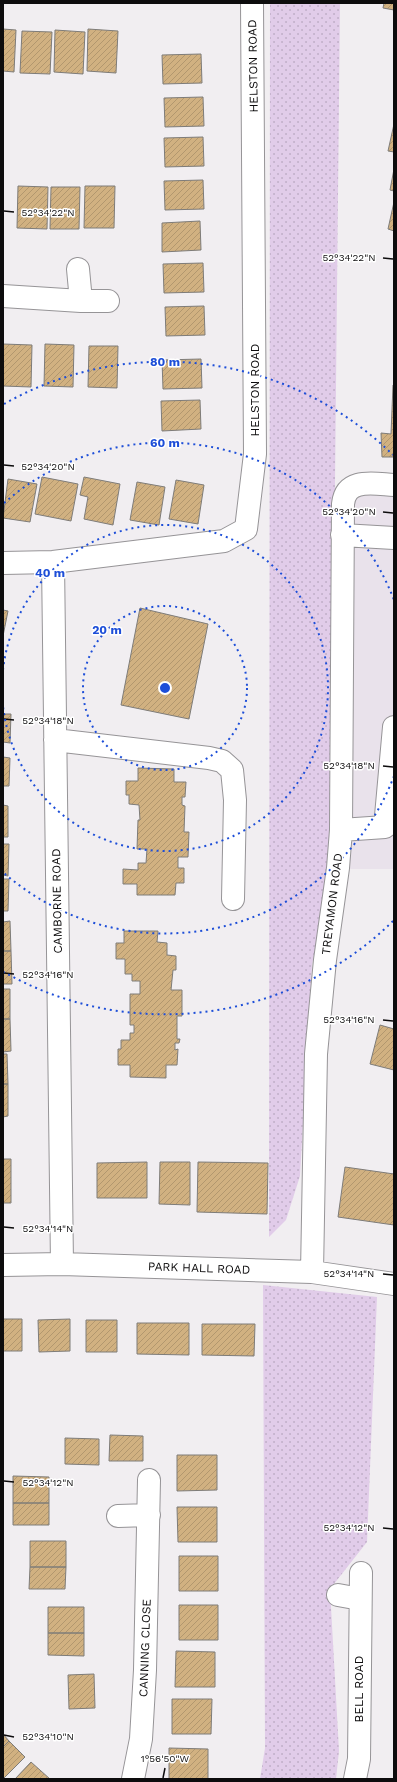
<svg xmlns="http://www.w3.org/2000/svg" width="397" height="1782" viewBox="0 0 397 1782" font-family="'Work Sans',sans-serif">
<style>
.built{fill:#e9e2eb}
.park{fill:url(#park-dots)}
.building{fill:url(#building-hatch);stroke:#7e7c79}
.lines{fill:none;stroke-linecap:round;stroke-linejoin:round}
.minor-casing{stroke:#969497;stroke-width:24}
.minor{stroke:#fff;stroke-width:22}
.ticks{fill:none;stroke:#0d0c0d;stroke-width:1.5}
.ring{fill:none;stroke:#1d4ed8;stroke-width:2;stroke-dasharray:2 4}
.labels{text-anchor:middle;stroke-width:3;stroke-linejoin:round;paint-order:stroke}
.street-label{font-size:12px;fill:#0d0c0d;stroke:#fff}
.ticks-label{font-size:10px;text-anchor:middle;fill:#0d0c0d;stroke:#fff;stroke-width:3;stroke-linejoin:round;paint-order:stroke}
.centre{fill:#1d4ed8;stroke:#fff;stroke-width:2}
.ring-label{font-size:12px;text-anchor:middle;font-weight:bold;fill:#1d4ed8;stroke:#fff;stroke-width:3;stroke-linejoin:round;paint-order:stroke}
</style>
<defs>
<pattern id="park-dots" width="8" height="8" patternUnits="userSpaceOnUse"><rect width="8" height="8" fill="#e1cce9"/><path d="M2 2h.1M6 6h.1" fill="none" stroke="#c0aec7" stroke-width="1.8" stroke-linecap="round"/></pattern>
<pattern id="building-hatch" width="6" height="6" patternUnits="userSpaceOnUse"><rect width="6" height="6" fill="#d1b181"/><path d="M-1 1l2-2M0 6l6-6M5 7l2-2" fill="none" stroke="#b2976e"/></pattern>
</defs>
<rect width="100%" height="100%" fill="#f1eef1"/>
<!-- built -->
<path class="built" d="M348,482H394V869H350Z"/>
<!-- park -->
<path class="park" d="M270,3H340L331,867L312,965L300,1176L286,1220L269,1237Z
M263,1285L377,1297L367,1542L330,1589L339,1751L336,1779H260L265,1748Z"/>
<!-- building -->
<path class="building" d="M384,3H394V10L383,8Z
M3,29L16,30L14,72L3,71Z
M88,29L118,31L116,73L87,71Z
M55,30L85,32L83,74L54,72Z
M22,31L52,32L50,74L20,73Z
M201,54L202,83L163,84L162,55Z
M203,97L204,126L165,127L164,98Z
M394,124V152L388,151Z
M203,137L204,166L165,167L164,138Z
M394,169V191L390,190Z
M203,180L204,209L165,210L164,181Z
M18,186L48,187L47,229L17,228Z
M85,186H115L114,228H84Z
M51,187H80L79,229H50Z
M394,202V231L388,229Z
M200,221L201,250L162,252V223Z
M203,263L204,292L164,293L163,264Z
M204,306L205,335L166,336L165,307Z
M3,344L32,345L31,387L3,386Z
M45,344L74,345L73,387L44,386Z
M89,346H118L117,388L88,387Z
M201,359L202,388L163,389L162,360Z
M393,385H394V457H382L381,433L391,434Z
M200,400L201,429L162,431L161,401Z
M42,477L78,484L71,521L35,514Z
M84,477L120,484L113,525L84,519L88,497L80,495Z
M8,479L37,484L30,522L3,518Z
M176,480L204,485L198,524L169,519Z
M137,482L165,487L159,525L130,520Z
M140,608L208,624L189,719L121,705Z
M3,610L8,611L3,636Z
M3,714H11L10,743L3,742Z
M3,757L10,758L9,786H3Z
M138,768L174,769V782H186L185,797H182V805L185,806L184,832H189L188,857H178V868H184V883H176L175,895H137V884H123V869L138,870V863H146L147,849H137L138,820H140L139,805L129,804V795H126V781H138Z
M3,805L8,806V837H3Z
M3,844H9L8,876L3,875Z
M3,879H9L8,911H3Z
M10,921L11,951H3V922Z
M124,931H158L157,942L167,943V955L176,956V970H173L171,990H182V1016H177V1039H180L179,1043H175V1050L178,1049L177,1065H166V1078L130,1077V1065H118V1049H121V1040H130V1033H134V1025H130V994H140V981H132V974H125V959H116V943H124Z
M3,951H11L12,984H3Z
M3,989H10V1019H3Z
M3,1019H10L11,1051L3,1052Z
M380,1025L394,1029V1070L370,1064Z
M3,1054H7L8,1084H3Z
M3,1084H8V1116L3,1117Z
M3,1159H11V1203H3Z
M147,1162V1198H97V1163Z
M160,1162H190V1205L159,1204Z
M198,1162L268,1163L267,1214L197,1212Z
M345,1167L394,1174V1225L338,1217Z
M3,1319H22V1351H3Z
M70,1319V1351L39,1352L38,1320Z
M86,1320H117V1352H86Z
M137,1323H189V1355L137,1354Z
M202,1324H255L254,1356L202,1355Z
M110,1435L143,1436V1461H109Z
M65,1438L99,1439V1465L65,1464Z
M177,1455H217V1490L177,1491Z
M13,1476L49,1477V1503H13Z
M13,1503H49V1525H13Z
M177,1507H217V1542H178Z
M30,1541H66V1567H30Z
M179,1556H218V1591H179Z
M30,1567H66L65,1589H29Z
M179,1605H218V1640H179Z
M48,1607H84V1633H48Z
M48,1633H84V1656L48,1655Z
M176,1651L215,1652V1687H175Z
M94,1674L95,1708L69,1709L68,1675Z
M172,1699H212L211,1734H172Z
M3,1734L9,1741L3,1747Z
M9,1741L25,1757L3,1779V1747Z
M169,1748L208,1749V1779H169Z
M31,1762L50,1779H15Z"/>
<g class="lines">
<defs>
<path id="minor" d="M78,269L81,301H108
M3,296L81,301
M342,535L394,538
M53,562L62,1264
M3,563L53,562L224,541L246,529L255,454L252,3
M55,740L209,758L222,761L232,770L235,800L233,899
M341,830L385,827L394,727
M3,1265L62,1264L312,1272L394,1284
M312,1272L316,1054L325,960L338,868L341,830L343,504C346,477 374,484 394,485
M118,1516L149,1515
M338,1595L360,1599
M133,1779L141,1739L145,1670L149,1480
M355,1779L359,1759L361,1573"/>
</defs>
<!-- minor casing -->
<use href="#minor" class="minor-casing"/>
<!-- minor -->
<use href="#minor" class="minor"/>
</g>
<!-- ticks -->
<path class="ticks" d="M4,211L14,212M383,258L393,259M4,465L14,466M383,512L393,513M4,719L14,720M383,766L393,767M4,973L14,974M383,1020L393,1021M4,1227L14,1228M383,1274L393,1275M4,1481L14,1482M383,1528L393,1529M4,1735L14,1737M163,1778L165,1768"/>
<!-- distance rings -->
<g class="ring">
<circle cx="165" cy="688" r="82"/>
<path d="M3 670A163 163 0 1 1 3 706"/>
<path d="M394 776A245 245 0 0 1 4 873M4 503A245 245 0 0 1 394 600"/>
<path d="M393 921A326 326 0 0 1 4 972M4 404A326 326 0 0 1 393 455"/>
</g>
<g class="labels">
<!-- street labels -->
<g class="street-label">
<text transform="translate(253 66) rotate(-91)" y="4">HELSTON ROAD</text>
<text transform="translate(255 390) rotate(-90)" y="4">HELSTON ROAD</text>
<text transform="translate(57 901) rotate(-91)" y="4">CAMBORNE ROAD</text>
<text transform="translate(332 904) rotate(-83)" y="4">TREYAMON ROAD</text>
<text transform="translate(199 1268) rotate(2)" y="4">PARK HALL ROAD</text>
<text transform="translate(145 1648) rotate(-88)" y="4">CANNING CLOSE</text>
<text transform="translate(359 1689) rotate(-90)" y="4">BELL ROAD</text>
</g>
</g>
<g class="ticks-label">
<text x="48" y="216">52°34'22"N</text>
<text x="349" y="261">52°34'22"N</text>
<text x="48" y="470">52°34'20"N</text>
<text x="349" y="515">52°34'20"N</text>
<text x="48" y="724">52°34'18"N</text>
<text x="349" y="769">52°34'18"N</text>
<text x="48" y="978">52°34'16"N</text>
<text x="349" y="1023">52°34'16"N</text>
<text x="48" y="1232">52°34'14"N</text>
<text x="349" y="1277">52°34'14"N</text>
<text x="48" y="1486">52°34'12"N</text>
<text x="349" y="1531">52°34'12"N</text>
<text x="48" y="1740">52°34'10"N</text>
<text x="165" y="1762">1°56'50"W</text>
</g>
<circle cx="165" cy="688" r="6" class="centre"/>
<g class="ring-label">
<text x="165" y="366">80 m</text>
<text x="165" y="447">60 m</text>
<text x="50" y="577">40 m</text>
<text x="107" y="634">20 m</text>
</g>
<!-- border -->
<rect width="397" height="1782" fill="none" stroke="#0d0c0d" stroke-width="8"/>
</svg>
